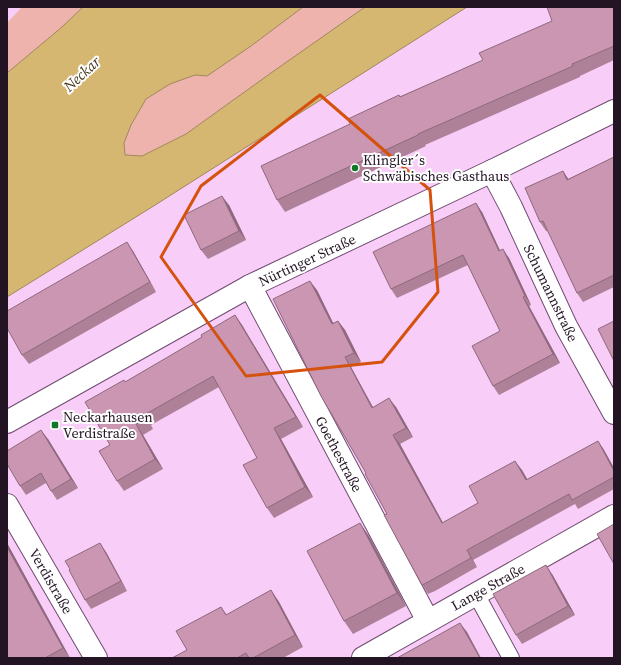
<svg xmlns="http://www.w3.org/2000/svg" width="621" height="665" viewBox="0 0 621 665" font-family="'Source Serif 4',serif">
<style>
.green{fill:#eeb3ad}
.water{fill:#d5b772;stroke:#a0865b}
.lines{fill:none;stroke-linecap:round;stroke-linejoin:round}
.lane-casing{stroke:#6f4b6f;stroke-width:18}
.street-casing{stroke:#6f4b6f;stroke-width:24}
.primary-casing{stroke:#6f4b6f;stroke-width:24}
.lane{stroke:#fff;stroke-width:16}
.street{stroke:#fff;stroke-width:22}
.primary{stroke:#fff;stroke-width:22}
.wall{fill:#af8199}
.shaded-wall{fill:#8e697d}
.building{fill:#cb96b2;stroke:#8e697d}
.marked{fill:none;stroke:#d4520e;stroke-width:3;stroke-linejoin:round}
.poi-dot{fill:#107628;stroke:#fefefe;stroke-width:1.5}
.labels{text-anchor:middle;stroke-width:4;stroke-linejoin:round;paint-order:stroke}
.poi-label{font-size:14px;fill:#231424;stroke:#fefefe;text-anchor:start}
.street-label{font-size:14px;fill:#231424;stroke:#fefefe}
.water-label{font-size:15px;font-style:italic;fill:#46381a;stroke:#fefefe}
</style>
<rect width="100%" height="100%" fill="#f8cdf8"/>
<!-- green -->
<path class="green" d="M22,7H83L62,27L7,73V23Z
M303,7H365L271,73L186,134L142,156L125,155L124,143L131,125L146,99L170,84L195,75L207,76L251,46Z"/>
<!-- water -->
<path class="water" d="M83,7H303L251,46L207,76L195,75L170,84L146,99L131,125L124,143L125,155L142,156L186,134L271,73L365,7H467L152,207L7,297V73L62,27Z"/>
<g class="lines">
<defs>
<path id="lane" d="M476,594L511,658"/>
<path id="street" d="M492,171L511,207L566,326L614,413
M250,286L428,621
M7,505L96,658
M363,658L614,516"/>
<path id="primary" d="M7,422L250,286L492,171L614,111"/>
</defs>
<!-- lane casing -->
<use href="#lane" class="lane-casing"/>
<!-- street casing -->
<use href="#street" class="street-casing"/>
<!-- primary casing -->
<use href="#primary" class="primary-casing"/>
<!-- lane -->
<use href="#lane" class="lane"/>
<!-- street -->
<use href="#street" class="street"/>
<!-- primary -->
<use href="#primary" class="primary"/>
</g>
<!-- wall -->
<path class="wall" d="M614,7V60L580,76V77L425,145L426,146L285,212L277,200L350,124L401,96Z
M614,157V287L583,302L577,293L548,231H546L540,222L563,171L568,179Z
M229,205L246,240L208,259L201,250Z
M482,212L500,251L509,258L531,305L529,306L560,363L499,395L493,386L500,331L468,265L397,298L391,289Z
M133,251L156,292L29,364L22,355Z
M317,290L333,323L338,321L345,330L361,362L351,367L373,407H396L413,437L400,444L443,523L478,503L522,470L527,480L598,441L604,450L614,468V489L578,509L575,504L473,560L477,567L435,591L428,594L422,585L387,514L366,473Z
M235,315L242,325L303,427L281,439L313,497L274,518L267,508L257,458L219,387L151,425L153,429L143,435L163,469L124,491L117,481L110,445L126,382L202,337Z
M48,439L78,488L57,500L46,483L26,495L20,486Z
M369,536L406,606L353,634L344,621Z
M7,543L70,658H7Z
M106,552L127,591L91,609L85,600Z
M552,574L575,615L522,644L516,635Z
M271,590L279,602L303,647L283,658H172L187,650L221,607L227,615Z"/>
<!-- shaded-wall -->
<path class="shaded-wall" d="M563,171L569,180H567Z
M222,196L229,205L246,240L239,231Z
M476,203L482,212L505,261L499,251Z
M127,242L133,251L156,292L150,282Z
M503,249L509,258L531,305L525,296Z
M310,281L317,290L338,333L332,324Z
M523,297L529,306L560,363L553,354Z
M235,315L242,325L303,427L296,417Z
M338,321L345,330L361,362L354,353Z
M345,357L351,367L378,417L372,408Z
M389,398L396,407L413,437L406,428Z
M136,424L143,435L163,469L155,459Z
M274,428L281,439L313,497L305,487Z
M41,430L48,439L78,488L71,479Z
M393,435L400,444L448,532L442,523Z
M598,441L604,450L614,468V471Z
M515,461L522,470L533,489L526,480Z
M360,523L369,536L406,606L397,593Z
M7,543L70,658L63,648L7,547Z
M100,543L106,552L127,591L121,581Z
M467,550L473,560L477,567L471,558Z
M546,565L552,574L575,615L568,606Z
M271,590L279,602L303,647L295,635Z
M460,623L467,632L481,658H480Z"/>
<!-- building -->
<path class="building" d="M547,7H614V46L572,64L573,66L418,134V135L277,200L261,166L350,124L348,119L399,95L400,97L483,60L479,53L552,21Z
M614,157V275L577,293L543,221L540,222L525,188L563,171L567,180Z
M222,196L239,231L201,250L184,215Z
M476,203L499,251L503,249L525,296L523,297L553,354L493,386L472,346L500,331L463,255L391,289L373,252Z
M127,242L150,282L22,355L7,328V311Z
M310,281L332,324L338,321L354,353L345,357L372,408L389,398L406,428L393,435L442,523L478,503L469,486L515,461L526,480L598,441L614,471V477L572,500L569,494L467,550L471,558L428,582L422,585L384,515L387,514L365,474L366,473L321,396L273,299Z
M235,315L296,417L274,428L305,487L267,508L243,465L257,458L213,376L144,415L146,419L136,424L155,459L117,481L99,451L110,445L85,402L124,380L125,382L202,337L201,335Z
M614,321V361L598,329Z
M41,430L71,479L51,491L41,473L20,486L7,464V451Z
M360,523L397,593L344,621L307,551Z
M614,524V564L597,534Z
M100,543L121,581L85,600L69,570L70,569L65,561Z
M7,547L63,648L45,658H7Z
M546,565L568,606L516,635L493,594Z
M271,590L295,635L253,658H249L246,653L237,658H172L187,650L176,631L221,607L226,615Z
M460,623L480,658H397Z"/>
<!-- marked area -->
<path class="marked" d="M320,95L430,190L438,292L382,362L246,376L161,257L201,186Z"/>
<!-- markers -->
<g class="poi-dot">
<circle cx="355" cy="168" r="4"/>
<rect x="51" y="421" width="8" height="8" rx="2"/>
</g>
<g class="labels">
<!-- poi labels -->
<g class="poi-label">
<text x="363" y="165">Klingler´s<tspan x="363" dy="16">Schwäbisches Gasthaus</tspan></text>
<text x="63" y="422">Neckarhausen<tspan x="63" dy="16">Verdistraße</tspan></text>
</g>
<!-- street labels -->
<g class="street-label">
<text transform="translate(307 260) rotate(-25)" y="5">Nürtinger Straße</text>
<text transform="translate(551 293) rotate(64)" y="5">Schumannstraße</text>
<text transform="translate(339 454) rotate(62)" y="5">Goethestraße</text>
<text transform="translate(51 581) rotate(60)" y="5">Verdistraße</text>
<text transform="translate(488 587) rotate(-29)" y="5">Lange Straße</text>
</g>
<!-- water labels -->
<g class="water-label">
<text transform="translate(82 74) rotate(-43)" y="5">Neckar</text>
</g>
</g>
<!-- border -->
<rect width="621" height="665" fill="none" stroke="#231424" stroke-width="16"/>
</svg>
